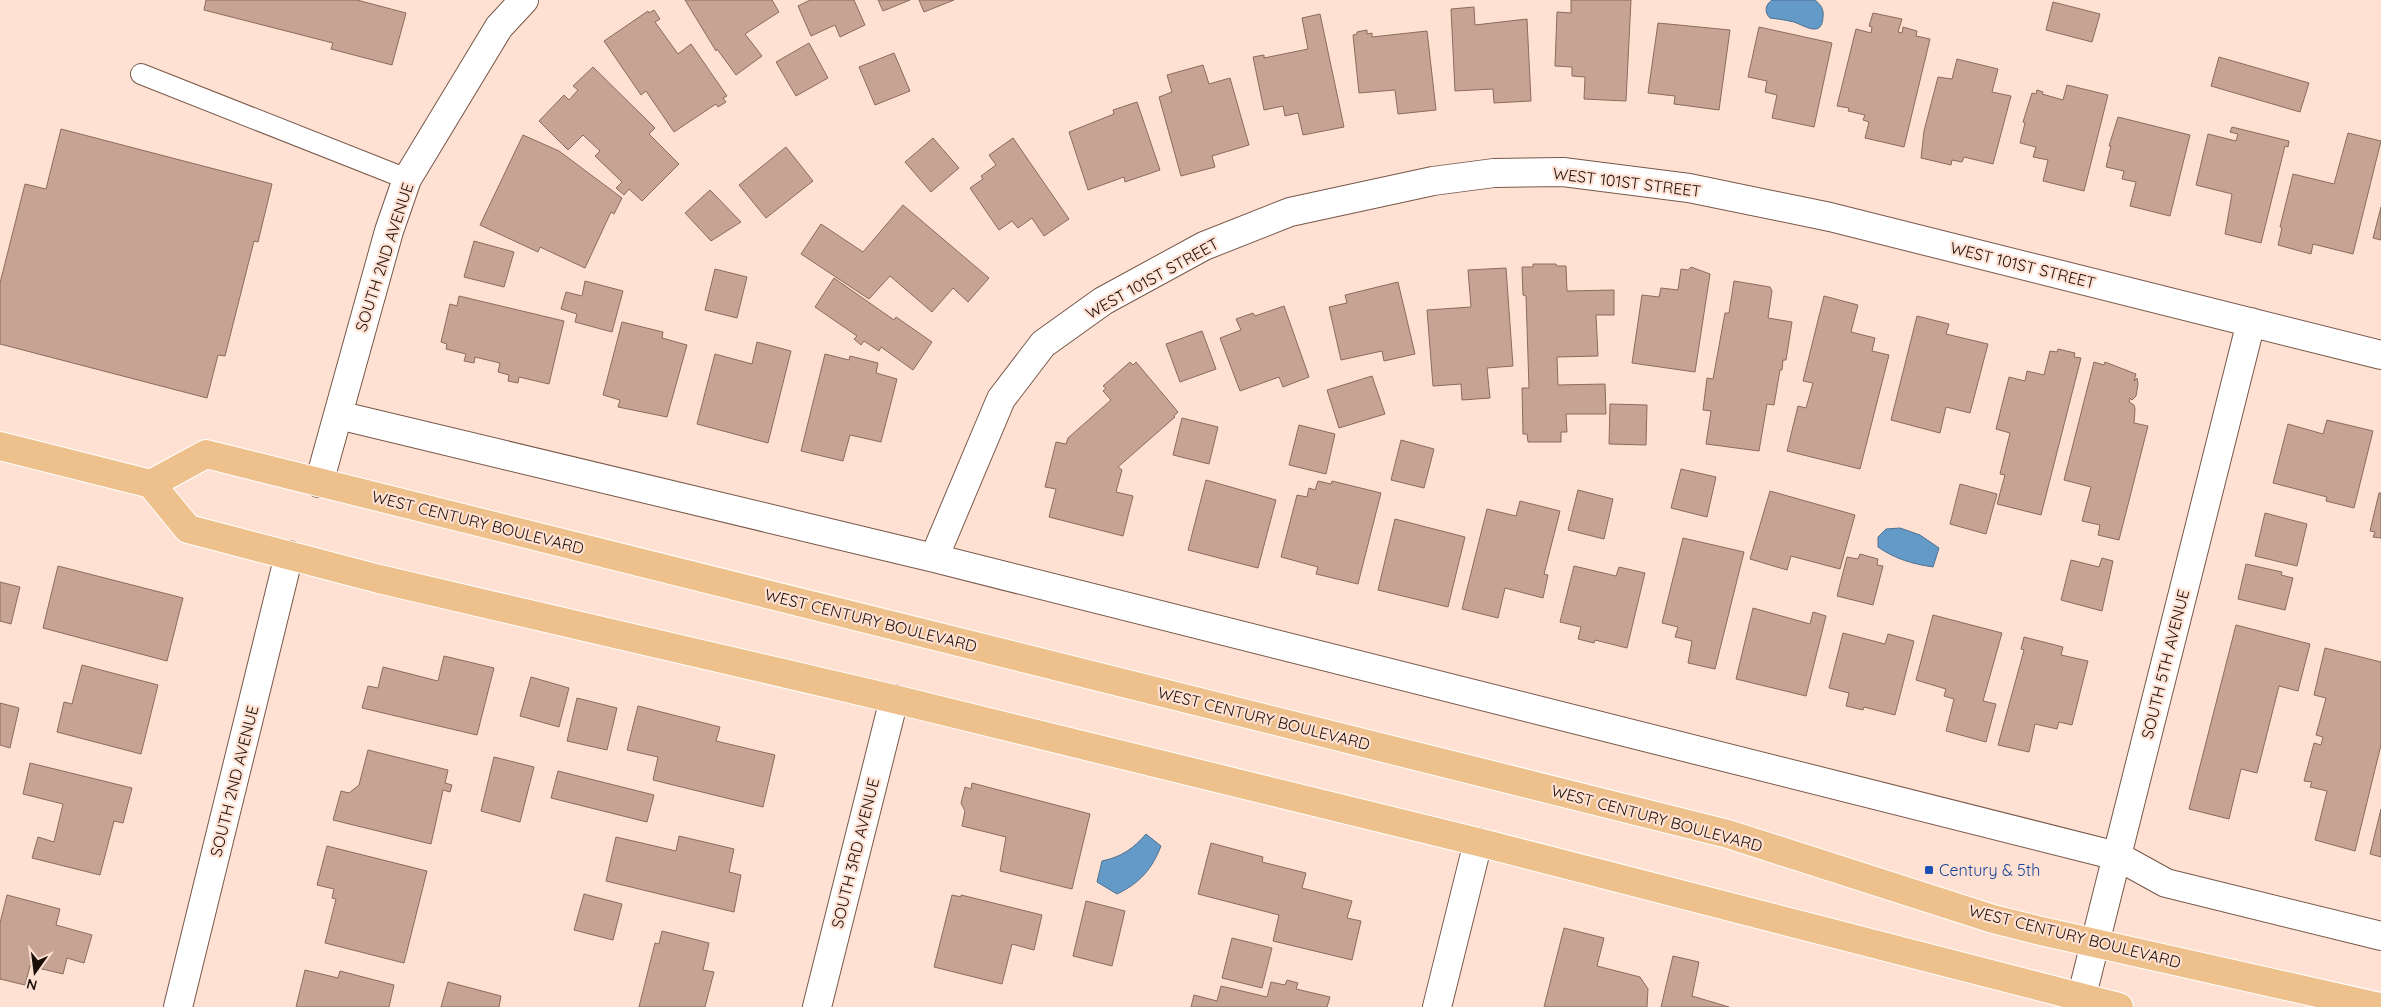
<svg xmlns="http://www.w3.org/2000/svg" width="2381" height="1007" viewBox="0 0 2381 1007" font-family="Quicksand,sans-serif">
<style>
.water{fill:#649ac8;stroke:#4e708f}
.building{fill:#c6a392;stroke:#8c6b5b}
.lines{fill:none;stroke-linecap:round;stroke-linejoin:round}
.lane-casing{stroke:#775748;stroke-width:22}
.street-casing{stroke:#775748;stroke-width:30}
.primary-casing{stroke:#fff;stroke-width:30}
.lane{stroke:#fff;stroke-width:20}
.street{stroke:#fff;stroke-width:28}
.primary{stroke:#eec08b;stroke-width:28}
.transit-dot{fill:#1a4fb4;stroke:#ffe1d3;stroke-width:2}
.labels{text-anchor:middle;stroke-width:4.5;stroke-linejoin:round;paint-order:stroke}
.street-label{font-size:16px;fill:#1b0f09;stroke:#ffe1d3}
.transit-label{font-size:16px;fill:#164399;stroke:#ffe1d3;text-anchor:start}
</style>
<rect width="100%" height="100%" fill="#ffe1d3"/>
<!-- water -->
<path class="water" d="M1772,0H1815C1821,5 1824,9 1823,17C1822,38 1805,26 1794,22C1786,20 1778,19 1770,18C1764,12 1765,5 1772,0Z
M1900,528L1920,535L1939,548L1933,567C1913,564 1895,559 1878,547V537L1886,529Z
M1146,834L1161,846C1152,869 1140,883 1117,894L1097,882L1102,861C1121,857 1133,849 1146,834Z"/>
<!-- building -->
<path class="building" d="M206,0H357L406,13L392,65L331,49L333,43L204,10Z
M685,0H772L779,12L745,34L762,56L736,75L717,49L716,51Z
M810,0H854L865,25L840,37L835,25L811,36L798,6Z
M878,0H910L883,11Z
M919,0H954L924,12Z
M1571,0H1631L1626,101L1584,99L1585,77L1572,76V67L1555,66L1557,12L1571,13Z
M2053,2L2100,14L2092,42L2046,30Z
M1474,7L1475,25L1527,19L1531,101L1494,103L1493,89L1455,91L1451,9Z
M654,10L660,19L655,22L678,54L691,44L727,96L723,98L726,102L718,107L716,104L674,132L646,91L641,95L604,41L648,11L649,13Z
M1873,13L1902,19L1898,32L1902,33L1903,27L1917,31L1916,36L1930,39L1904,147L1865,138L1869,122L1863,120L1865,115L1848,111L1849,108L1837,106L1856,29L1871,33L1872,27L1869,26Z
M1320,14L1344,127L1303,135L1298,113L1285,116L1283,106L1264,110L1253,57L1264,55V58L1308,49L1302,18Z
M1658,23L1730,30L1719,110L1674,104L1675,96L1648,93Z
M1759,27L1832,43L1814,127L1772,118L1777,95L1765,92L1767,81L1748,77Z
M1367,30V34L1372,33V37L1427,31L1436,110L1398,114L1395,90L1359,93L1353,35L1357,34V32Z
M809,43L828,78L796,96L776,62Z
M894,53L910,91L875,105L859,67Z
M2219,57L2309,83L2300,112L2211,86Z
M1957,59L1998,69L1992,92L2011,96L1993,164L1964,157L1962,162L1952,160L1951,165L1921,158L1924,131L1938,77L1952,79Z
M1203,65L1209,84L1230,78L1249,145L1212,156L1215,167L1181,176L1159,97L1172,92L1167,75Z
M593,67L655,128L649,134L679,164L642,201L629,189L624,195L616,188L622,182L595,156L600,151L583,135L568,150L539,121L564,95L569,100L578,90L573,86Z
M2067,85L2108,95L2084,191L2043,181L2048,160L2033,157L2036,147L2020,143L2025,123L2023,122L2032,93L2036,94L2037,90L2043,92L2042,94L2063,100Z
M1137,102L1160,170L1125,182L1124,177L1088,190L1069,132L1114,114L1113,110Z
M2118,117L2190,135L2170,216L2130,206L2136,182L2122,179L2124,171L2106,167L2111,146H2109Z
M2232,127L2289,141L2288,147L2285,146L2261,243L2225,234L2232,194L2196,185L2208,134L2236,141L2238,134L2230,132Z
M61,129L272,184L258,242L254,241L225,356L218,355L207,398L0,344V283L25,184L46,189Z
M2348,133L2381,141L2353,254L2313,244L2311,254L2278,245L2282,228L2280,227L2293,174L2334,184Z
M523,135L559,151L622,198L614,214L611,212L585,268L540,247L538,252L480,225Z
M933,138L959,168L931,192L905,162Z
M1013,138L1069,219L1044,236L1032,218L1018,228L1012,221L999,230L970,188L983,179L981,176L996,165L989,155Z
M786,147L813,181L766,218L739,185Z
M710,190L741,222L711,241L685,213Z
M903,205L989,278L968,302L953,288L932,312L890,276L869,299L801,254L821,224L863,252Z
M2381,207V240L2373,238Z
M474,241L514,252L504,287L464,277Z
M1533,264H1556L1557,266H1566L1567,291L1614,290V315H1596L1598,356L1557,357L1558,385L1605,384L1606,414H1566L1567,432H1561V442H1528L1527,434H1523L1522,388H1529L1526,296L1523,295L1522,267H1533Z
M1691,267L1710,274L1695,372L1632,363L1642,295L1659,297L1661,288L1678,290L1681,269L1688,270Z
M1506,268L1513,366L1487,368L1490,398L1462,400L1461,384L1433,386L1427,310L1471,307L1468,270Z
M715,269L747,277L737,318L705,310Z
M834,278L894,320L896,317L932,342L913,370L881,347L879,351L864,341L861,345L854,339L857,336L815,307Z
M585,281L623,291L612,332L575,322L577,314L561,309L566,292L582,296Z
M1734,281L1770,287L1772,291L1768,318L1792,322L1786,360H1783L1782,370H1780L1774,405L1767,404L1759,451L1706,444L1711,411L1703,410L1707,378L1713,379L1725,313H1729Z
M1398,282L1415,354L1384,361L1382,351L1341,360L1329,307L1347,303L1345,295Z
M459,296L564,321L549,384L519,377L518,383L508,381L509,375L498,372L500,363L475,357L474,363L464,361L466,354L446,349L447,344L441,342L450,304L457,306Z
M1824,296L1858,305L1851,332L1875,338L1872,351L1889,355L1860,469L1787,451L1798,406L1806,408L1813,383L1803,381Z
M1284,306L1309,377L1283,387L1279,377L1240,391L1220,338L1241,330L1236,319L1253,313L1255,316Z
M1917,316L1949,324L1946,334L1988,344L1970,413L1946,407L1940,433L1891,420Z
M622,322L663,332L662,338L687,345L667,417L618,407L620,400L603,395Z
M1202,331L1216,369L1180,382L1166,344Z
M757,342L791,351L768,443L697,424L715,354L752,364Z
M2058,349L2075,353L2074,357L2081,358L2041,515L1997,504L2005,475L2000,474L2010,433L1996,429L2009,377L2025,381L2027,371L2044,375L2050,351L2057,352Z
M825,354L849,360L850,356L878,363L876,373L897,379L881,442L850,435L843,461L801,451Z
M1130,362L1133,365L1136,362L1178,412L1174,416L1175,417L1118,467L1122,470L1116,492L1133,496L1123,536L1049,517L1056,489L1045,487L1056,442L1066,444L1068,438L1111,400L1103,391L1106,388L1103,386Z
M2094,362L2104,365L2105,362L2136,374L2134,381L2137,378L2138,384L2136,396L2132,400L2130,398L2129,402L2134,405L2135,409L2134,423L2148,426L2119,540L2098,535L2100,525L2082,521L2091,487L2064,480Z
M1372,376L1385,414L1339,428L1327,390Z
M1610,404L1647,405L1646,445L1609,444Z
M1182,418L1218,427L1209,464L1173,455Z
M2327,420L2373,431L2354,508L2326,501L2327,497L2273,483L2288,424L2323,434Z
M1299,425L1335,434L1326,474L1289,465Z
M1401,440L1434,449L1424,488L1391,480Z
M1681,469L1716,477L1707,517L1671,508Z
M1206,480L1276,500L1258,568L1188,550Z
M1318,481L1331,484L1332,481L1381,493L1358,584L1316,574L1318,567L1281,557L1297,495L1307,497L1309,488L1315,490Z
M1960,484L1997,494L1986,534L1950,524Z
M1578,490L1613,499L1604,539L1568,530Z
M1770,491L1855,515L1840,569L1791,556L1787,570L1750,559Z
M2379,493H2381V538L2373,537L2375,532L2370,531Z
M1520,501L1560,511L1544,574L1548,575L1543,598L1505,588L1498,618L1462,609L1487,509L1516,516Z
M2265,513L2307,524L2297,566L2255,556Z
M1395,519L1465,537L1448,607L1378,590Z
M1683,538L1744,552L1715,669L1688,663L1692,641L1675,637L1678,627L1662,623Z
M1860,554L1878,559L1877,565L1883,566L1873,605L1837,596L1847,557L1858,559Z
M2102,558L2113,561L2102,611L2061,600L2071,560L2099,567Z
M2246,564L2282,572L2281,575L2293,578L2285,610L2238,599Z
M58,566L183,598L167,661L43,628Z
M1574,566L1616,576L1619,567L1645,573L1627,648L1595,640L1594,643L1578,639L1581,627L1560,622Z
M0,582L20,587L11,624L0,621Z
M1753,608L1810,624L1813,612L1826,616L1806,696L1736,679Z
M1933,615L2002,633L1983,701L1996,704L1986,742L1946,731L1954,699L1944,696L1946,689L1916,680Z
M2236,625L2310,644L2298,691L2279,686L2257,773L2241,769L2229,819L2189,809Z
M1843,633L1885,644L1888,634L1914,641L1895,715L1864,707L1863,710L1846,706L1849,693L1829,688Z
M2024,637L2063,647L2061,655L2088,661L2072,725L2059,722L2057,729L2035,724L2029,752L1998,745L2024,650L2021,649Z
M2325,648L2381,662V745L2355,851L2315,840L2327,791L2310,787L2312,782L2304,781L2314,743L2321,745L2323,737L2316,735L2326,698L2314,695Z
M444,656L494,668L477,735L362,708L368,686L378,688L383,667L438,681Z
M82,665L158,685L141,754L57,732L64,702L72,704Z
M531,677L569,688L559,727L520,716Z
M577,698L617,708L607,750L567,741Z
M0,703L19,708L10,748L0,745Z
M638,706L720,727L716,741L775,755L763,807L653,780L658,757L627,750Z
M368,750L448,770L445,783L452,785L450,792L443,790L431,844L333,820L341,791L349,793L359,785Z
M494,757L534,767L520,822L481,811Z
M30,763L132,788L123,823L114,821L100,875L32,858L38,837L54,842L63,804L23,794Z
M558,771L654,795L647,822L551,798Z
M972,783L1090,814L1072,889L1000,871L1006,837L962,826L965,811L961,803L965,787L971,789Z
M2381,809V857L2370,854Z
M679,836L734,849L729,872L741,875L734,912L606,881L616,837L676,851Z
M1211,843L1263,857L1262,862L1306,873L1302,888L1352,901L1347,918L1361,921L1352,960L1273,941L1279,915L1198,894Z
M327,846L427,871L404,963L325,943L336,899L332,898L334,889L317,885Z
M584,894L622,904L613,940L574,930Z
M7,895L60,909L56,925L92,935L84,963L67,958L63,974L30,966L25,985L0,979V923Z
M952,895L961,897V895L1042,915L1034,950L1012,944L1002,984L934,967Z
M1086,901L1125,911L1112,966L1073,956Z
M1564,928L1604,938L1597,966L1640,977L1648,989L1647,1007H1544Z
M662,931L709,943L703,970L714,972L705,1007H639L655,943L659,944Z
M1232,938L1272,948L1262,988L1222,978Z
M1673,956L1699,962L1692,996L1729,1007H1661Z
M305,970L338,978L340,971L394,985L389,1007H296Z
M1287,980L1298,983L1296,989L1330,997L1327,1007H1191L1194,995L1217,1001L1221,986L1267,997L1271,982L1285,985Z
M448,982L501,996L499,1007H441Z"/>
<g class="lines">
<defs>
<path id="lane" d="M141,74L407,179"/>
<path id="street" d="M338,415L934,558L2117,856L2166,883L2381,936
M319,483L389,231L407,179L499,27L524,0
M934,558L1001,399L1043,344L1103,301L1204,246L1290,212L1433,181L1494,173L1563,172L1689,188L1830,217L2381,355
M178,1007L289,555
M817,1007L894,699
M1437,1007L1478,842
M2079,1007L2251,322"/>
<path id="primary" d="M0,446L151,484L188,529L379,579L894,699L1478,842L2119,1007
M151,484L206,454L1728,834L1993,919L2041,931L2380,1007"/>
</defs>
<!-- lane casing -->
<use href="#lane" class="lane-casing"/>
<!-- street casing -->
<use href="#street" class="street-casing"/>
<!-- primary casing -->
<use href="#primary" class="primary-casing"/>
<!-- lane -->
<use href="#lane" class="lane"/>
<!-- street -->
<use href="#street" class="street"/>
<!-- primary -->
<use href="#primary" class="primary"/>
</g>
<!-- markers -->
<rect class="transit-dot" x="1924" y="865" width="10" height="10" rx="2.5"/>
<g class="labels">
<!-- street labels -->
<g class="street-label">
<text transform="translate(1627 182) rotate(7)" y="6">WEST 101ST STREET</text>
<text transform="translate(384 257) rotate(-72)" y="6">SOUTH 2ND AVENUE</text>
<text transform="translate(2023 265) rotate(14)" y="6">WEST 101ST STREET</text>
<text transform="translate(1152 278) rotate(-29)" y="6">WEST 101ST STREET</text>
<text transform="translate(478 522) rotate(14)" y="6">WEST CENTURY BOULEVARD</text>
<text transform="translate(871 620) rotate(14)" y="6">WEST CENTURY BOULEVARD</text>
<text transform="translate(2165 664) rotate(-76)" y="6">SOUTH 5TH AVENUE</text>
<text transform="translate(1264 718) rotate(14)" y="6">WEST CENTURY BOULEVARD</text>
<text transform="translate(234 781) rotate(-76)" y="6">SOUTH 2ND AVENUE</text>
<text transform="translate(1657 818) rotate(15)" y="6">WEST CENTURY BOULEVARD</text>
<text transform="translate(855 853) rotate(-76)" y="6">SOUTH 3RD AVENUE</text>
<text transform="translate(2075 936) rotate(14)" y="6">WEST CENTURY BOULEVARD</text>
</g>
<!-- transit labels -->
<g class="transit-label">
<text x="1939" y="876">Century &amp; 5th</text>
</g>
</g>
<!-- north arrow -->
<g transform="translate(35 972) rotate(194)" stroke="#ffe1d3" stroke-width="4" paint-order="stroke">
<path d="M0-4L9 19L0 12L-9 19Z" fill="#1b0f09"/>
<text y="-8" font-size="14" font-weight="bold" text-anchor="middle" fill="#1b0f09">N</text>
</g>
</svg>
